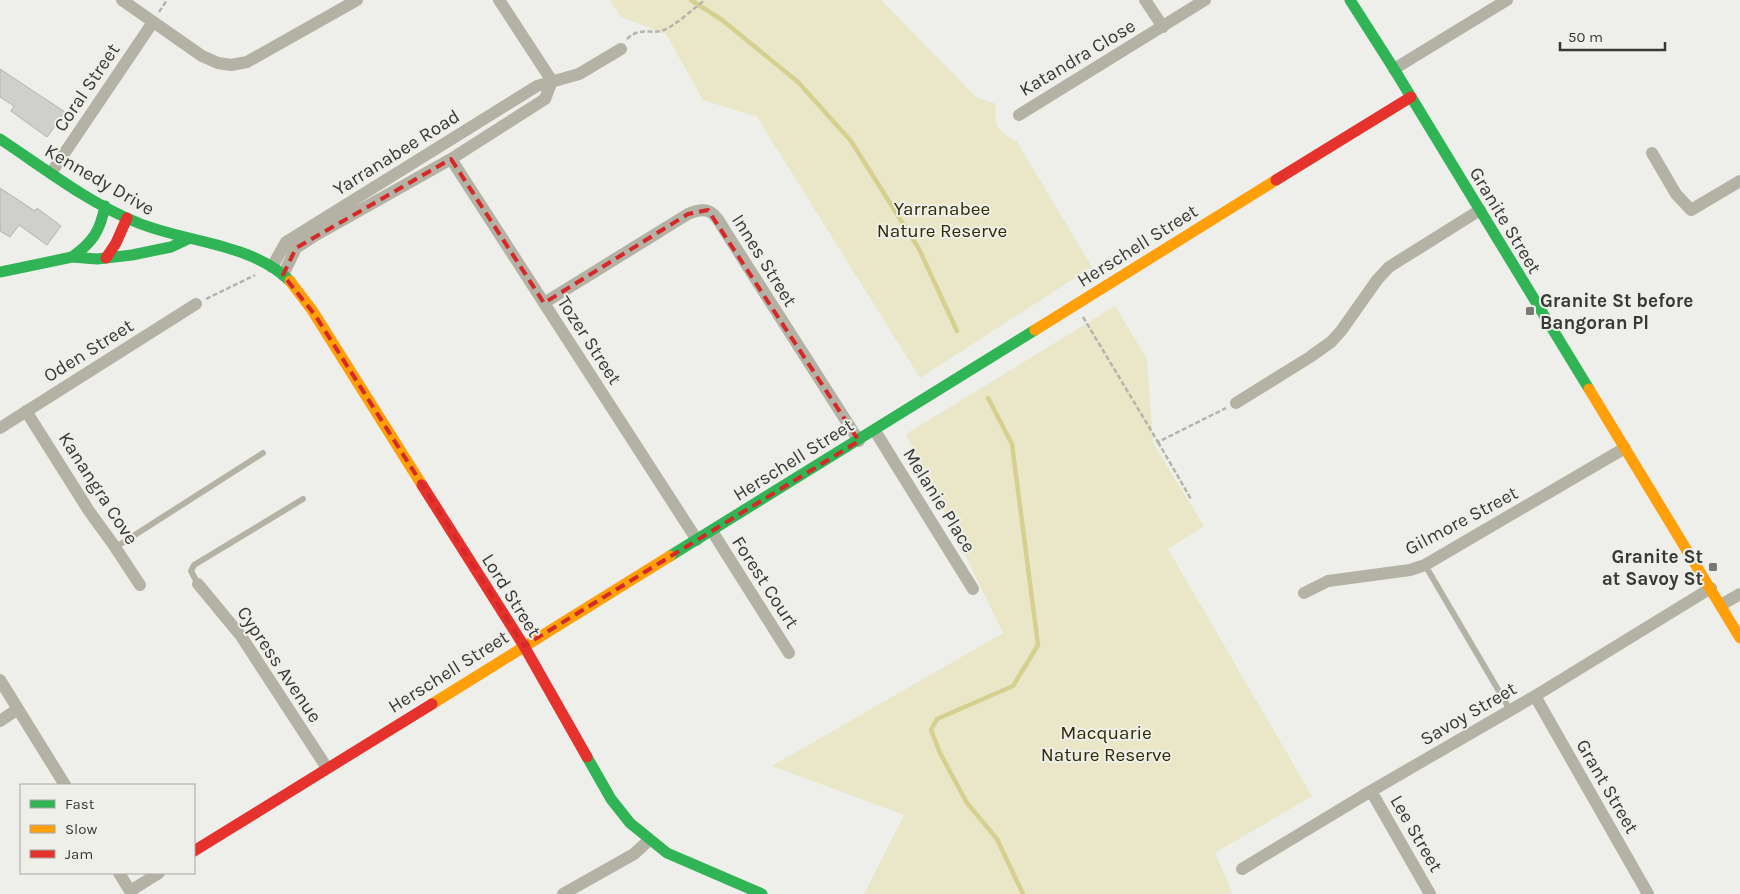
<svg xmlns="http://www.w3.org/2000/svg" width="1740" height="894" viewBox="0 0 1740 894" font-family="Karla,sans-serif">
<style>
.green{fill:#e9e7c8}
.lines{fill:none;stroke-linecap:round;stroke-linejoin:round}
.stream{stroke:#d6d090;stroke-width:4.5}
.building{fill:#cfcfcd;stroke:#b3b3b1}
.path{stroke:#b5b4aa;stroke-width:2.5;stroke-dasharray:5 2.5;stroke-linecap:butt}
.lane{stroke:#b4b2a5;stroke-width:6}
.street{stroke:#b4b2a5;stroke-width:12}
.fast{stroke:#30b455;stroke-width:11}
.slow{stroke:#ff9f0a;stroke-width:11}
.jam{stroke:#e5322d;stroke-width:11}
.marked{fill:none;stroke:#d62828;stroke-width:4;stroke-dasharray:10 6;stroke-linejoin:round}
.poi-dot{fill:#787875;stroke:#efefea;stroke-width:2}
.labels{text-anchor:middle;stroke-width:4;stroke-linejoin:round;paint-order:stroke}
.street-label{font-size:19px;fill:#383836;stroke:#efefea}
.park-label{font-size:19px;fill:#2f2c03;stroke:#efefea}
.poi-label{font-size:19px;font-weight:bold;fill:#383836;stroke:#efefea;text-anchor:start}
</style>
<rect width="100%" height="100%" fill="#eeeeeb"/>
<!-- green -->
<path class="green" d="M610,0H881L976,97L996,104C993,128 998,130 1017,142L1092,267L920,378L757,117L703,100L666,34L621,17Z
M1115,306L1147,359L1153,443L1204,526L1168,549L1312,796L1215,853L1232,892L1227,894H864L904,815L772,766L1003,633L906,434Z"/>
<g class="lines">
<!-- stream -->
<path class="stream" d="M691,0L722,20L798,82L851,141L919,249L957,331
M988,398L1012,444L1038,645L1013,686L937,719L931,730L940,753L967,803L997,839L1023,894"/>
</g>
<!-- building -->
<path class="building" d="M0,69L65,112L47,137L11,111L14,106L0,97Z
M0,188L35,211L37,208L61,226L47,245L19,225L10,237L0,231Z"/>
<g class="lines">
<!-- path -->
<path class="path" d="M159,12L167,0
M627,39C640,26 651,35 664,30C676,25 694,8 705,0
M206,299L255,275
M1083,317L1158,442L1226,408
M1158,442L1191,499"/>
<!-- lane -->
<path class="lane" d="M116,547L263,453
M1425,565L1510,710
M198,584L191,571L194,565L303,499"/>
<!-- street -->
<path class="street" d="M122,0L202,56L218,63L231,65L247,62L357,0
M499,0L552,81
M1145,0L1163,27
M1394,69L1507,0
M1019,115L1205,0
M1652,153L1676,194L1691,210L1740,181
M451,159L697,540
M51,173L153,22
M272,267L286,242L537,86L579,74L621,49
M283,275L296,248L316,235L451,159L545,99L552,81
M544,303L688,214C712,204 715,215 727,234L859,441
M1236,403L1310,357L1331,342L1341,331L1377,280L1389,267L1480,210
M26,411L89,511L113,544L140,585
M0,428L196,304
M875,431L973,589
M712,531L789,653
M198,584L241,636L327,768
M1304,593L1328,581L1410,570L1425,565L1625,448
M1721,605L1740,594
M0,680L65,785
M1535,696L1648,894
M0,721L18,709
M1371,791L1430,894
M1242,869L1371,791L1535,696L1711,588
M119,873L132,894
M130,891L159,873
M563,894L634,854L649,840"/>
<!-- fast -->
<path class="fast" d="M1350,0L1394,69L1589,389
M0,139C44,168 87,202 136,222C185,243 250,242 290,281
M72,257C93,242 100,231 105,206
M0,272L72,257L97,259L132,255L171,247L188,239
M670,556L1035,330
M587,757L611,799L630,823L667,853L762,894"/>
<!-- slow -->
<path class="slow" d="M290,281L312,310L422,485
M1035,330L1276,180
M1589,389L1740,638
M432,704L670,556"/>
<!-- jam -->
<path class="jam" d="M1276,180L1411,97
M106,258L116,243L127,218
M422,485L524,646L587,757
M194,851L432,704"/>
</g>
<!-- marked area -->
<path class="marked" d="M451,159L544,303L688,214L708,210L859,441L524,646L315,315L283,275L296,248Z"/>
<!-- markers -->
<g class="poi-dot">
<rect x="1525" y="306" width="10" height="10" rx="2.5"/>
<rect x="1708" y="562" width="10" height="10" rx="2.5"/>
</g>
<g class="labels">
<!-- street labels -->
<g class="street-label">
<text transform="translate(1077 57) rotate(-31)" y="7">Katandra Close</text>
<text transform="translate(86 87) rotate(-56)" y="7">Coral Street</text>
<text transform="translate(396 152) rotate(-32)" y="7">Yarranabee Road</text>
<text transform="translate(100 179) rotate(30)" y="7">Kennedy Drive</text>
<text transform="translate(1506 220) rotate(59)" y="7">Granite Street</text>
<text transform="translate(1137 245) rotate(-32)" y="7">Herschell Street</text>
<text transform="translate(765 260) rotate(58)" y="7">Innes Street</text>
<text transform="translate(590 340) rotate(57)" y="7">Tozer Street</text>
<text transform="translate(88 350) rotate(-32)" y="7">Oden Street</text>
<text transform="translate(793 459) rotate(-32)" y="7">Herschell Street</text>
<text transform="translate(99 488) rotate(57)" y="7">Kanangra Cove</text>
<text transform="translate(940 500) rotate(58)" y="7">Melanie Place</text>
<text transform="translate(1461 520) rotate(-28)" y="7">Gilmore Street</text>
<text transform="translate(766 582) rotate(57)" y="7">Forest Court</text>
<text transform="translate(512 595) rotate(58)" y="7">Lord Street</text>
<text transform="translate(280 664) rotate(56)" y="7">Cypress Avenue</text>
<text transform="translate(448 671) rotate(-32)" y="7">Herschell Street</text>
<text transform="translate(1468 713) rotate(-30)" y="7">Savoy Street</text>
<text transform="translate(1608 786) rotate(60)" y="7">Grant Street</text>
<text transform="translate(1417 833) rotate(60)" y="7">Lee Street</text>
</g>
<!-- park labels -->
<g class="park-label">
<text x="942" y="215">Yarranabee<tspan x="942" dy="22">Nature Reserve</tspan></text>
<text x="1106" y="739">Macquarie<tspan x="1106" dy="22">Nature Reserve</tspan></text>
</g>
<!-- poi labels -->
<g class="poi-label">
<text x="1540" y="307">Granite St before<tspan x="1540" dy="22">Bangoran Pl</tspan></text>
<text x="1703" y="563" text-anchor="end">Granite St<tspan x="1703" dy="22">at Savoy St</tspan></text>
</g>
</g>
<!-- legend -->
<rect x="20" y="784" width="175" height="90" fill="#efefea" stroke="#a6a6a2"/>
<rect x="30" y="800" width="25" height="8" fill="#30b455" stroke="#a6a6a2"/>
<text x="65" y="809" font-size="15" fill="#383836">Fast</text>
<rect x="30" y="825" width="25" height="8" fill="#ff9f0a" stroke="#a6a6a2"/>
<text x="65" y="834" font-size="15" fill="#383836">Slow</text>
<rect x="30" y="850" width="25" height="8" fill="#e5322d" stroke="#a6a6a2"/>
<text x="65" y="859" font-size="15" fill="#383836">Jam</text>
<!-- scale -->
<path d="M1560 42v8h105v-8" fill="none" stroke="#383836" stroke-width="2.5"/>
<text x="1568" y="42" font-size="15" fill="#383836" stroke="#efefea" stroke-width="4" paint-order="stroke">50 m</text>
</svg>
